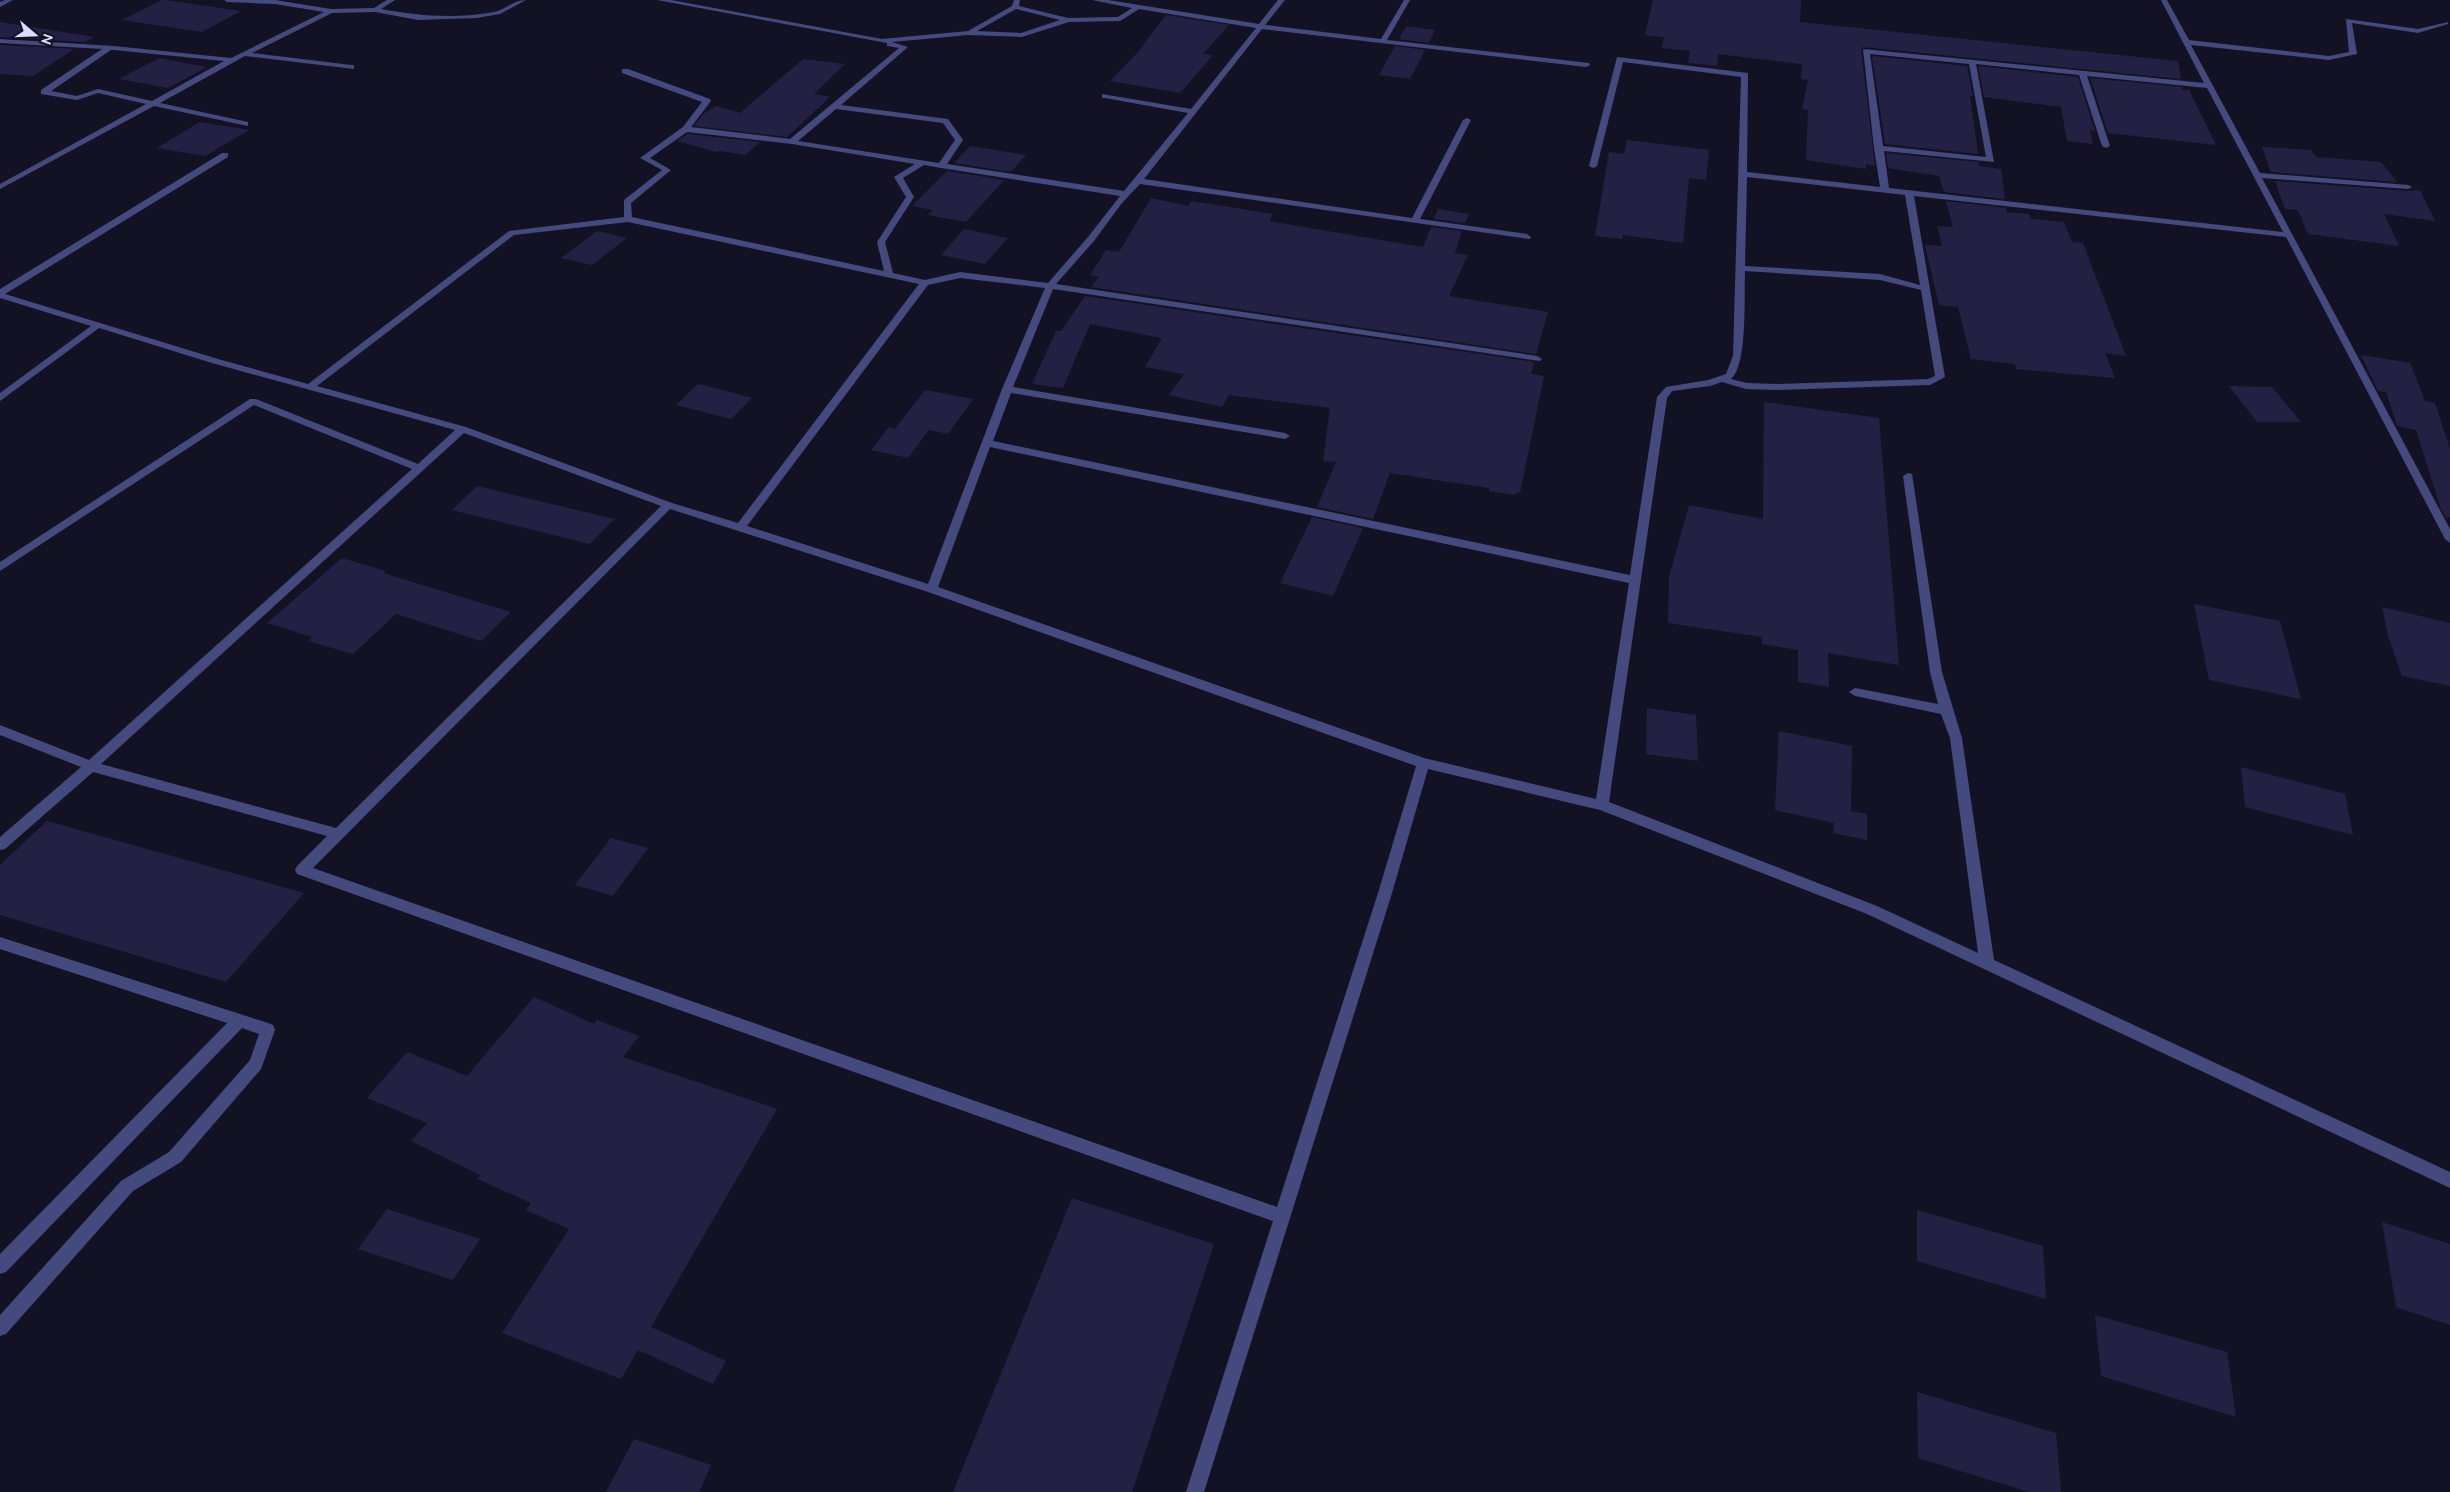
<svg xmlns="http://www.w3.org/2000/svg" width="2450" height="1492" viewBox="0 0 2450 1492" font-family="Ubuntu,sans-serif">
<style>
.building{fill:#232143}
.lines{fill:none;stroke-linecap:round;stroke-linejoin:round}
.minor{fill:#444a7d;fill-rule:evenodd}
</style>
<rect width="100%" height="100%" fill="#131224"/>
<!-- building -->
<path class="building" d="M162,0H165L241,11L202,32L122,20Z
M1653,0H1801L1800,22L2178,61L2181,79L1863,47L1861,49L1875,166L1866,164V169L1806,160L1808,110L1802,109L1808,80L1801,79L1802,64L1718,54L1717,66L1688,63L1690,51L1662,48L1664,37L1645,35Z
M1166,15L1229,25L1203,54L1213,55L1180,93L1110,81L1138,52Z
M0,22L94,37L85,42L0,37Z
M1406,26L1435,30L1429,43L1399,39Z
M0,45L74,49L33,76L0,74Z
M1395,46L1425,50L1410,79L1379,75Z
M1872,56L1967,66L1973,96H1970L1978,154L1885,144Z
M159,58L207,67L168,88L119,79Z
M803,59L845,64L814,94L830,97L787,137L694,126L703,114L716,106L740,113Z
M1978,66L2078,77L2095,131L2090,130L2093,144L2067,141L2061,107L1984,97Z
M2090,78L2182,87V90H2189L2216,145L2108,133Z
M200,122L249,130L205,156L157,148Z
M688,134L760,142L745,155L720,151L717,152L677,141Z
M1627,140L1709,150L1706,180L1689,178L1683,243L1623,235L1622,239L1595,236L1609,152L1624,154Z
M970,146L1026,155L1011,172L954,163Z
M2262,147L2311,150L2316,157L2381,162L2397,182L2271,172Z
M1886,153L1979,162V166L2001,169L2005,199L1944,192L1939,176L1888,168Z
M947,171L1004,180L966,222L928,215L933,210L912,206Z
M2275,181L2408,191L2420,190L2435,221L2384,214L2399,246L2308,234L2298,210L2285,209Z
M1151,198L1188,206L1191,201L1273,214L1269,221L1423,247L1431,227L1462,231L1455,253L1468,255L1449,296L1548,312L1536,354L1091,287L1099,277L1090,275L1106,250L1119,252Z
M1946,201L2006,208V212L2029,214L2031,219L2064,222L2072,242L2083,243L2126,356L2105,353L2115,378L2016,369L2015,364L1971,359L1958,307L1939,305L1925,245L1942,246L1937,226L1953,227Z
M1438,209L1469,214L1465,223L1434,219Z
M964,229L1008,238L985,264L941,255Z
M597,231L627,238L592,265L561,258Z
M1085,296L1534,362L1531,374L1544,376L1520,493L1517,492L1516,495L1489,491V488L1390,473L1373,519L1317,507L1336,462L1323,461L1330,408L1229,395L1222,407L1169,395L1184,374L1145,367L1162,338L1090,324L1063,388L1032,384L1056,331H1061Z
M2361,355L2410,363L2425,401L2435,403L2450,449V517L2446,518L2441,509L2416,430L2397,426L2386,392L2378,391Z
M698,384L723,390L752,398L731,419L676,405Z
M2229,386L2272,387L2301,422H2257Z
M925,390L973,399L948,434L929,430L908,458L871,450L889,427L895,429Z
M1764,402L1879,418L1899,665L1828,653L1829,687L1798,682V650L1762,644V637L1668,623L1669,577L1689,505L1763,519Z
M477,486L614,519L590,544L452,510Z
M1312,517L1363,528L1333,596L1280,583Z
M342,558L386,571L383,573L511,612L481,641L396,614L353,654L308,641L312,637L267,623Z
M2194,604L2280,621L2301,699L2209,680Z
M2382,607L2450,623V686L2402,676L2388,636Z
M1647,708L1696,715L1698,761L1646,754Z
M1779,731L1852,746L1851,811L1867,814V840L1833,833L1834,823L1775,810Z
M2241,767L2345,794L2353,835L2245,807Z
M47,821L304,893L226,982L0,915V865Z
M611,838L648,848L613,896L575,885Z
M534,997L594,1024L597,1020L639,1036L623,1057L777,1109L651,1327L726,1361L713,1384L638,1350L621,1379L502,1333L569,1229L526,1210L531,1203L477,1179L480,1175L411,1141L427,1123L367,1098L407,1052L467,1076Z
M1072,1198L1214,1244L1132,1492H953Z
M387,1209L480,1239L453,1280L358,1249Z
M1917,1210L2043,1246L2046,1299L1917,1261Z
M2382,1222L2450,1244V1325L2396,1307Z
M2095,1315L2227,1352L2236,1417L2101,1376Z
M1917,1392L2056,1433L2061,1492H2029L1918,1458Z
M634,1439L711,1465L699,1492H606Z"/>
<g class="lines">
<!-- minor -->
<path class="minor" d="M5,0H13L0,7V2Z
M224,0H275L331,9L374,8L387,0H395L381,9C418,16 457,19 494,12C506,9 514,0 526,0L500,14L476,18L418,20L375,12L332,13L252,53L351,65H354V69L245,56L160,103L248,122V126L154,106L0,189V184L146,104L98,93L77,100L41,94V90L102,49L0,43V39L114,46L231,58L324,12L275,4L227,2ZM111,50H114L224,61L152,101L98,89L77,96L51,91Z
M657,0H671L882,39L968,31L1012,6L1014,0H1020L1019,6L1068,18L1118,17L1132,8L1092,0H1108L1259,24L1278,0H1285L1265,25L1381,39L1404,0H1410L1387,40L1589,63L1590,65L1586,67L1262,29L1144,179L1412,218L1463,120L1467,118L1471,120L1420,219L1527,234L1531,237L1530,239L1140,184L1122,203L1094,241L1056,284L1537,356L1542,359L1540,361L1053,289L1013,387L1285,433L1290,436L1285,439L1011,393L993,441L1630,575L1657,397L1666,387L1708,380L1726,374L1733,356L1741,77L1623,62L1597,166L1593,168L1589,166L1617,57L1748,73L1747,172L1880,187L1874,148L1863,49L2204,83L2161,0H2167L2189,40L2329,56L2349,52L2346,19L2418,29L2448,22V24L2418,33L2352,23L2357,54L2329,60L2191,45L2260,173L2408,185L2412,187L2408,189L2262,178L2450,529V543L2445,539L2286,237L1914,196L1945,377L1930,385L1778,390L1746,389L1722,382L1710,386L1672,391L1667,398L1609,802L1877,906L1978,953L1950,738L1941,714L1855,696L1849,692L1855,688L1938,704L1930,672L1903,476L1908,473L1912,474L1942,672L1962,738L1994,960L2450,1172V1188L1867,914L1600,810L1428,769L1392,893L1204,1492H1186L1273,1221L297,874L295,870L297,866L327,836L93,772L5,849L0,850V837L81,767L0,735V725L89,760L412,469L254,405L0,571V562L250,399H256L418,464L455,430L212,363L99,328L0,401V393L91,326L0,298V289L222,153H228V157L5,294L218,359L308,384L509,231L624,217V200L662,170L640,158L683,127L702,102L622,73V69H628L710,99L711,101L691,127L790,139L899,48L887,46V43ZM1016,9L1060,20L1021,33L977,31ZM1139,9L1256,28L1191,109L1102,94V98H1105L1188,113L1124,191L947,164L963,140L948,119L841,105L908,47L892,42L968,35L1022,37L1069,22L1120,21ZM1870,54L1969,64L1986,157L1883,146ZM1976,64L2079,75L2102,146L2106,148L2110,146L2087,76L2207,88L2283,232L1889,188L1884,151L1994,162ZM836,109L943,123L955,140L939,163L798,141ZM687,132L792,144L915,164L894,177L906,197L877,242L884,271L632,217L631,203L671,170L650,158ZM924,165L941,168L1120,196L1088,237L1048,283L960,272L925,280L893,273L885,242L914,197L903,178ZM1747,177L1905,195L1920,285L1880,274L1745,266ZM628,222L919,284L738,523L672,503L466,427L317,386L514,235ZM1745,271L1880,280L1921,290L1935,376L1928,379L1778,384L1747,383L1731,379C1748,366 1744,293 1745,271ZM960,278L1045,288L1002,389L928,584L747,526L928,285ZM464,433L661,506L336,828L101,764ZM990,447L1629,583L1596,799L1424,758L938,587ZM670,509L928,592L1416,766L1378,893L1277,1207L313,868Z
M0,937L268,1023L273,1025L275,1030L261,1069L181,1162L133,1191L6,1334L0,1336V1315L121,1181L169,1152L250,1060L259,1034L242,1028L6,1272L0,1274V1254L227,1023L0,949Z"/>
</g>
<!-- north arrow -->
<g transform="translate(35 35) rotate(109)" stroke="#131224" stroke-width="4" paint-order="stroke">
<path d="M0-4L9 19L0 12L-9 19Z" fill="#dbdcfa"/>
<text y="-8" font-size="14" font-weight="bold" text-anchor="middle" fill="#dbdcfa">N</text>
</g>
</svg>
